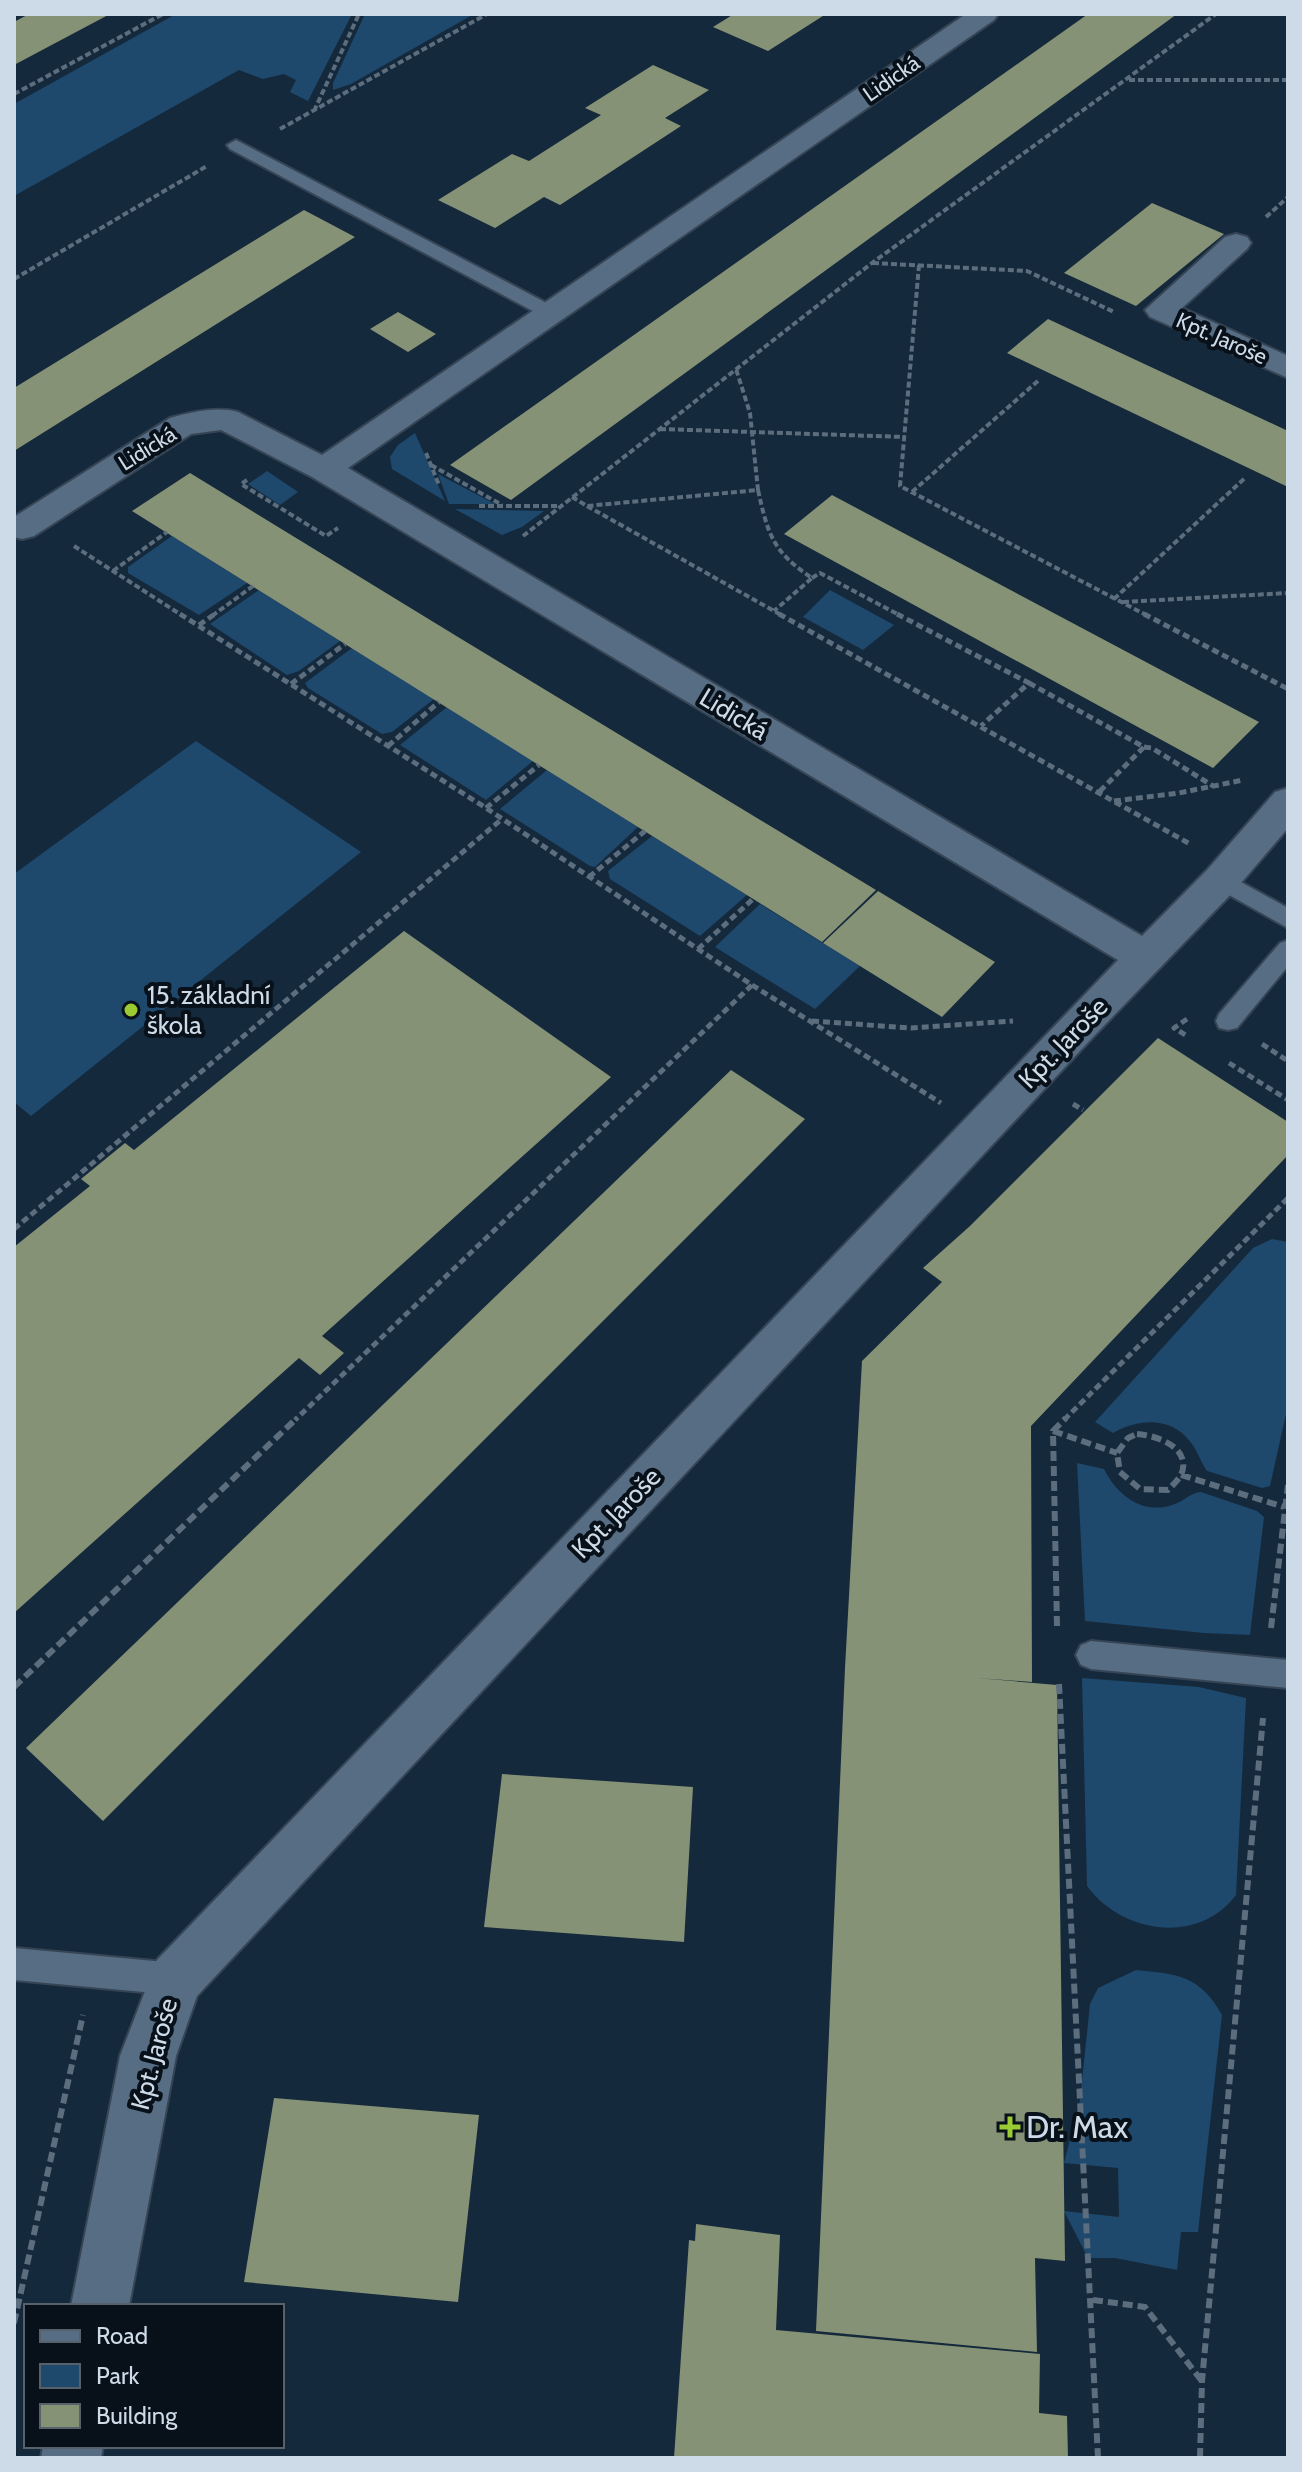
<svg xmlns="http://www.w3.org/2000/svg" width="1302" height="2472" viewBox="0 0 1302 2472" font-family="Cabin,sans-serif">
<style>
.green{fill:#1e486c}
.building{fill:#869275}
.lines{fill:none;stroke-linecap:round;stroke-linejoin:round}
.service-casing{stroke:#364555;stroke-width:4}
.minor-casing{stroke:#364555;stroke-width:4}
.path-far2{stroke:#5c6d7e;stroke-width:4;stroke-dasharray:6 3;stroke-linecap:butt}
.path-far1{stroke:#5c6d7e;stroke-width:5;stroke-dasharray:7 4;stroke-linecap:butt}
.path{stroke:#5c6d7e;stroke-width:6;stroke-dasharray:10 5;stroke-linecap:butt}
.service{fill:#566d83;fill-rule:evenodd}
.minor{fill:#566d83;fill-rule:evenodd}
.poi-dot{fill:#9bcb32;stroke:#08111a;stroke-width:3}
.labels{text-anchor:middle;stroke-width:8;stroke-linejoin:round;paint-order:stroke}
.far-street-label{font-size:22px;fill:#cddae7;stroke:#08111a}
.street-label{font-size:26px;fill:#cddae7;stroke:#08111a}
.poi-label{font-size:26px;fill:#cddae7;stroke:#08111a;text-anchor:start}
.near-poi-label{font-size:32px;fill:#cddae7;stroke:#08111a;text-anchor:start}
</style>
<rect width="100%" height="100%" fill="#15293c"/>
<!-- green -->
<path class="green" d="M176,14H352L308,101L290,92L296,80L284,74L263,79L239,70L14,196V104Z
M365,14H474L351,84L333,90V83Z
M415,433L445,501L392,469L390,457L398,445Z
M267,471L298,492L280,505L248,484Z
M438,474L495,504H449Z
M455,509L544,511L522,527L502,535Z
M172,536L247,583L199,615L128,573V567Z
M259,590L340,641L299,671L287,675L210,624Z
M830,590L894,625L863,650L803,617Z
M352,648L434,699L392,732L382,734L308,688L305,683Z
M447,707L533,761L486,800L400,745Z
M196,741L361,852L31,1116L14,1102V874Z
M547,770L638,827L595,867L590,866L500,809Z
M652,836L747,895L700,936L610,879L608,871Z
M760,904L860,966L815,1009L715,947Z
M1272,1239L1288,1242V1405L1270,1486L1262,1488L1207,1471C1201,1463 1198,1452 1192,1444C1173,1416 1138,1418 1113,1433L1095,1422L1253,1248Z
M1077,1463L1104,1469C1117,1495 1142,1515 1172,1505C1184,1502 1189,1493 1201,1492L1257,1511L1264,1517L1250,1635L1204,1633L1085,1621Z
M1082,1678L1199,1687L1246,1698L1236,1895C1199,1945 1122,1934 1087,1886Z
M1136,1970C1177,1974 1200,1975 1222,2015L1198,2232H1181L1177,2270L1115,2258H1088L1064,2211L1119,2217L1118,2168L1064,2163L1080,2100L1090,2004L1098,1988Z"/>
<!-- building -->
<path class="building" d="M29,14H110L14,65V22Z
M734,14H826L768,51L713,27Z
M1088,14H1177L511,500L450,465Z
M653,65L709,90L665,118L681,126L560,205L544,197L495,228L438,200L512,154L529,161L601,115L585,108Z
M1152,203L1224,234L1136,306L1064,273Z
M304,210L355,237L14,451V388Z
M398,312L436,334L408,352L370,329Z
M1048,319L1288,431V487L1007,353Z
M190,473L458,637L876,890L822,942L132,511Z
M832,495L1144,661L1259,722L1213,768L784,534Z
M878,891L995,962L942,1017L823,943Z
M404,931L611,1077L322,1336L344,1353L320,1375L299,1358L14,1613V1247L90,1186L81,1179L125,1143L134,1150Z
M1158,1038L1288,1122V1155L1031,1426L1032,1682L977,1678L1057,1685L1065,2261L1035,2258L1037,2352L816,2331L845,1668L862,1361L942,1282L923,1268L970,1226Z
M731,1070L805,1119L103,1821L26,1748Z
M502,1774L693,1787L684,1942L484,1927Z
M274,2098L479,2115L458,2302L244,2282Z
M696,2224L780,2235L776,2330L1040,2354L1039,2413L1067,2416L1068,2458H674L689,2240L695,2241Z"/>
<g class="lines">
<defs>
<path id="service" d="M236,140L558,309L560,313L558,317H544L230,149L227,145Z
M1221,871L1288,908V928L1213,886L1209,880L1213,874Z
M1288,940V966L1237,1028L1228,1030L1219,1028L1216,1021L1219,1014L1280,943Z
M1091,1641L1288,1660V1688L1091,1669L1081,1665L1076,1655L1081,1645Z
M14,1948L176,1963L187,1968L192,1979L187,1990L176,1995L14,1980Z"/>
<path id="minor" d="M966,14H998L994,20L348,468L1142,936L1207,870L1275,792L1288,788V828L1235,890L1094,1036L197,1996L176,2056L129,2306H71L120,2056L157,1960L1118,960L312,477L221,430L191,434L34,536L22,539L14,537V517L170,418C191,412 217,406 238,412L322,455Z
M1236,234L1247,237L1251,243L1247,249L1182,308L1288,356V378L1150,317L1145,310L1225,237Z
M43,2446H103L101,2458H41Z"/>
</defs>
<!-- service casing -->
<use href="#service" class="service-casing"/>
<!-- minor casing -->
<use href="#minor" class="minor-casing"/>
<!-- path-far2 -->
<path class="path-far2" d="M1129,80H1288
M14,94L163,14
M314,111L359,14
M280,129L487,14
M1266,217L1288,197
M873,263L1027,271L1114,312
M919,265L900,486L1148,616
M14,279L207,166
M660,429L905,437
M426,453L439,485
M431,465L502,505
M247,480L241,484L326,536L338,528
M758,490C768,535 773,552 812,578L774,611
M912,492L1039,380
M572,497L587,506L758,490L750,413L736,369
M479,506H561
M587,506L783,616
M523,536L872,263L1216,14
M74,546L183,616
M113,571L167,532
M812,578L820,573L901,616
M1114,599L1245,478
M1123,602L1288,593
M212,616L253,586"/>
<!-- path-far1 -->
<path class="path-far1" d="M180,614L486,808L752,985L295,1420
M779,614L1190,844
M897,614L1029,683L981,726
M1144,614L1288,689
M199,625L215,614
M1029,683L1144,747L1099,792
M291,684L345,644
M388,746L439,702
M1144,747L1152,748L1213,786
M1114,801L1179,793L1243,780
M486,808L539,765
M589,877L645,831
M698,949L753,899
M752,985L941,1103
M1187,1019L1174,1028L1187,1036
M812,1021L911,1028L1013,1021
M1262,1044L1288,1061
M1229,1063L1288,1100
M1073,1104L1083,1110
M14,1229L502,819
M1064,1420L1288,1198"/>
<!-- path -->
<path class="path" d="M1053,1431L1117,1453
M1137,1434C1156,1435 1193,1448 1181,1475C1178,1480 1172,1486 1168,1490L1140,1489L1120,1472L1117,1453L1128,1438Z
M1181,1475L1284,1507
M1057,1626L1053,1431L1066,1418
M1271,1628L1288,1485
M1059,1684L1098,2458
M14,1687L297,1418
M1093,2300L1145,2307L1201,2380
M14,2323L83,2015
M1200,2458L1202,2381L1263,1718"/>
<!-- service -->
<use href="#service" class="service"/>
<!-- minor -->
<use href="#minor" class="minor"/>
</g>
<!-- markers -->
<g class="poi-dot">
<circle cx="131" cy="1010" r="8"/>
<path d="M1006 2115h8v8h8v8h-8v8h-8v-8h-8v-8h8z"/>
</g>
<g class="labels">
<!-- far-street labels -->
<g class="far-street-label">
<text transform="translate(891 78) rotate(-35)" y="8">Lidická</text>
<text transform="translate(1222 338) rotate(24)" y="8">Kpt. Jaroše</text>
<text transform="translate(147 448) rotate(-32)" y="8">Lidická</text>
</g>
<!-- street labels -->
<g class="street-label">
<text transform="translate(734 714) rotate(31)" y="9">Lidická</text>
<text transform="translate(1063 1043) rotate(-46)" y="9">Kpt. Jaroše</text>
<text transform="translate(616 1513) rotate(-46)" y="9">Kpt. Jaroše</text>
<text transform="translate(154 2054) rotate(-75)" y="9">Kpt. Jaroše</text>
</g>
<!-- poi labels -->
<g class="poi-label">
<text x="147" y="1004">15. základní<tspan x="147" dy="30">škola</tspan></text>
</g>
<!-- near-poi labels -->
<g class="near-poi-label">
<text x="1026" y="2138">Dr. Max</text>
</g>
</g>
<!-- border -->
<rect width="1302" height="2472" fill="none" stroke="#cddae7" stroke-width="32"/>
<!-- legend -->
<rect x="24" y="2304" width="260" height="144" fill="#08111a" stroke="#57616c" stroke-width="2"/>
<rect x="40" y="2330" width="40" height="12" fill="#566d83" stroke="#57616c" stroke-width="2"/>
<text x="96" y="2344" font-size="24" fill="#cddae7">Road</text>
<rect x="40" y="2364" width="40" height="24" fill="#1e486c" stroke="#57616c" stroke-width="2"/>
<text x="96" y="2384" font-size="24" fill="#cddae7">Park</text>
<rect x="40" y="2404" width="40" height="24" fill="#869275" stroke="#57616c" stroke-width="2"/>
<text x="96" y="2424" font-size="24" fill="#cddae7">Building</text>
</svg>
